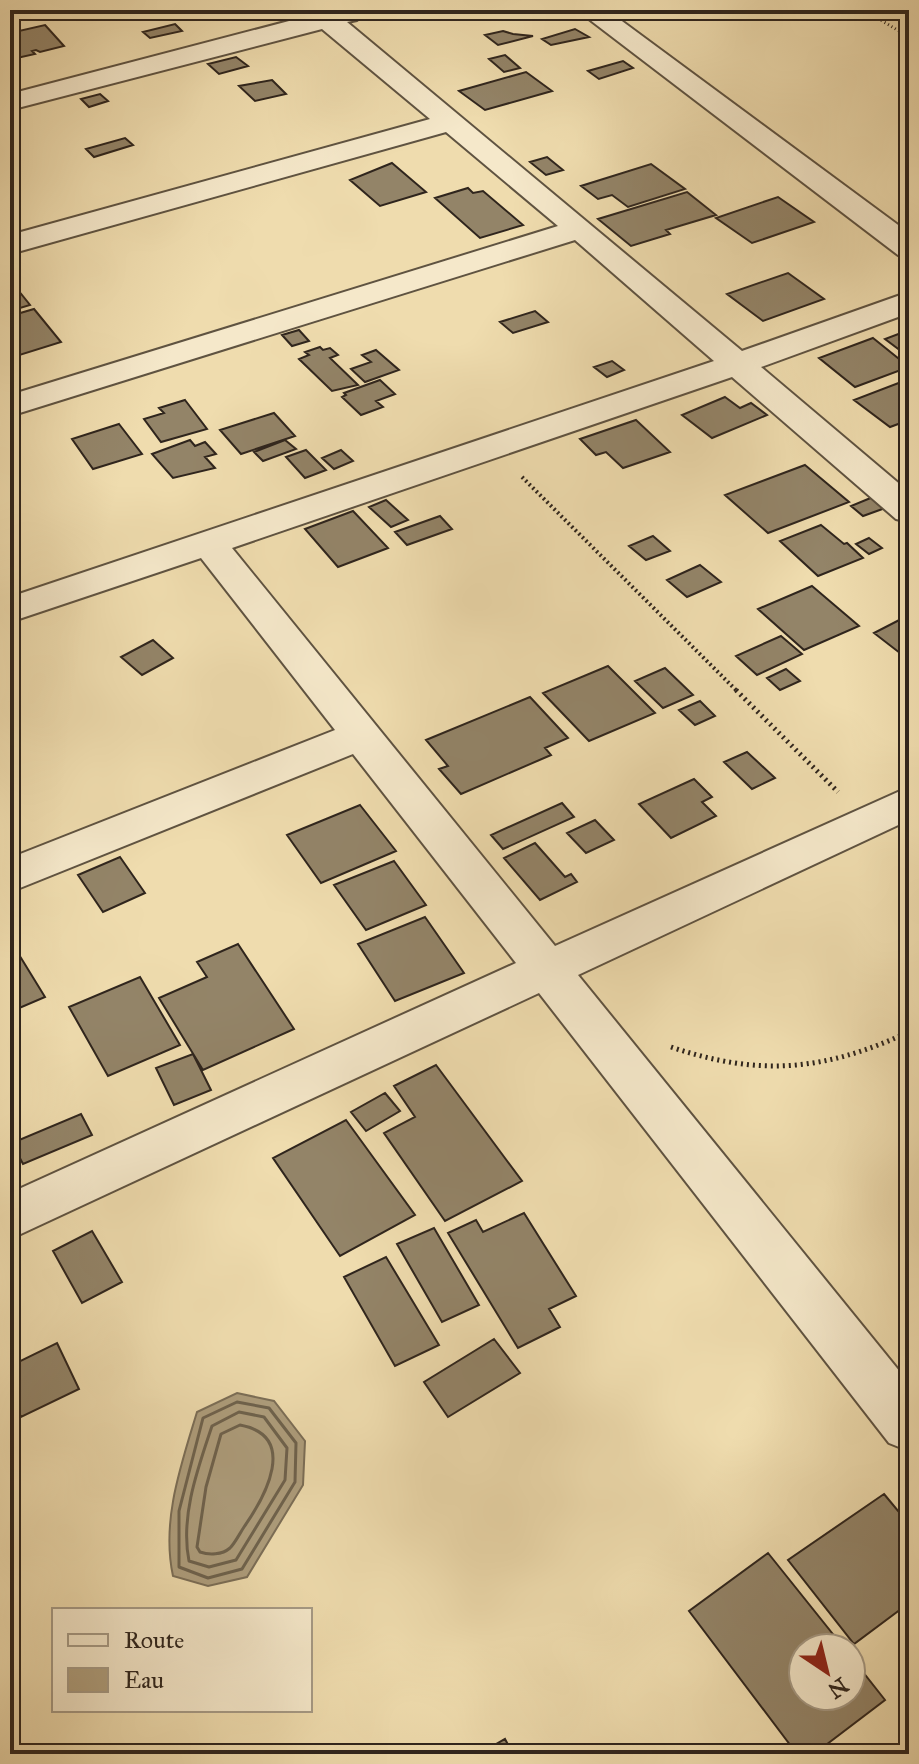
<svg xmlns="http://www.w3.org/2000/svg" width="919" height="1764" viewBox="0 0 919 1764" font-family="'IM FELL Great Primer',serif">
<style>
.water{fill:#ae9e7d;stroke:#7b6e57;stroke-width:2}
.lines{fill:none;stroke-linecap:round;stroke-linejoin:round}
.shore{stroke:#6e624d;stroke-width:3}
.building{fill:#938468;stroke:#2f251d;stroke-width:2}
.minor-casing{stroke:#5f5341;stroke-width:4}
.path-far2{stroke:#2f251d;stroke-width:3;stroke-dasharray:1 3;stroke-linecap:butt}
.path-far1{stroke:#2f251d;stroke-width:4;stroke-dasharray:2 3;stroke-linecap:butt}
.path{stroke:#2f251d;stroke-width:5;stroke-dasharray:2 4;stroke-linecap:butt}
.minor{fill:#f5e8ca;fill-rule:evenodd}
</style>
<rect width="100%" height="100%" fill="#efdcae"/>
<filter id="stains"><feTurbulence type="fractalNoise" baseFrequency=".0025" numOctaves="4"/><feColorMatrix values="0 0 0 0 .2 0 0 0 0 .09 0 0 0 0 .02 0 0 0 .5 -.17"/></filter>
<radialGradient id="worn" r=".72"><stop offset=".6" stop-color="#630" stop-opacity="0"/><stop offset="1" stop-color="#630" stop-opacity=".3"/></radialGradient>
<!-- water -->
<path class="water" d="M237,1393L274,1401L305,1441L303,1485L247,1577L208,1586L173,1576C161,1521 181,1465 197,1412Z"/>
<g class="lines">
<!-- shore -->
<path class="shore" d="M237,1402L269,1408L296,1443L295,1482L242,1569L208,1578L179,1567V1511L203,1418Z
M239,1412L264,1417L287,1448L285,1480L236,1560L209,1567L189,1561C180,1516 198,1468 212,1426Z
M240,1425C299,1436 265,1497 244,1527C240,1533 235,1543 230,1548C222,1555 209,1555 200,1552L197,1547L206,1487L221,1434Z"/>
</g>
<!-- building -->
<path class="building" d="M175,24L182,31L150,38L143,32Z
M45,25L64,46L40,52L36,50L32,51L35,54L17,58L10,56V33Z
M575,29L589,37L551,45L542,39Z
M503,31L513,34L533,36L498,45L485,35Z
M505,55L520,68L504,72L489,59Z
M236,57L248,66L219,74L208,64Z
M623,61L633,68L599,79L588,71Z
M526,72L552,91L485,110L459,91Z
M272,80L286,94L255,101L239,86Z
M100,94L108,101L89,107L81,99Z
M125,138L133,145L94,157L86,149Z
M547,157L563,170L546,175L530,162Z
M392,163L426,192L380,206L350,180Z
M651,164L685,189L628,207L612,195L598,199L581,186Z
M468,188L473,193L483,191L523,225L480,238L435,198Z
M687,192L716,215L666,230L670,234L631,246L598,219Z
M778,197L814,222L752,243L716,218Z
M788,273L824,299L763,321L727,294Z
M10,280L30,305L10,311Z
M34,309L61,342L10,358V316Z
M535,311L548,322L513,333L500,322Z
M299,330L309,341L292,346L282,335Z
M909,330V357L885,339Z
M873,338L909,367L855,387L819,358Z
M320,347L323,350L330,348L338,355L330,358L358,385L332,391L299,359L309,355L305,352Z
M376,350L399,370L365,382L351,369L371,362L362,355Z
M612,361L624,370L607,377L594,367Z
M909,379V420L890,427L854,400Z
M380,380L395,394L376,401L383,407L361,415L342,397L346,395L344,393Z
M725,397L740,408L751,403L767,415L712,438L682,415Z
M185,400L207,429L161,442L144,419L164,413L159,408Z
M274,413L295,436L241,454L220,430Z
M636,420L670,452L623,468L606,452L596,455L580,439Z
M119,424L142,454L93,469L72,439Z
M190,440L195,446L205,442L216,454L205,457L215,468L173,478L152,454Z
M285,440L296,449L263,461L254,452Z
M306,450L326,470L305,478L286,457Z
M341,450L353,461L334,469L322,458Z
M805,465L849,502L768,533L725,495Z
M873,497L885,508L863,516L851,506Z
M386,500L408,520L391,527L369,507Z
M353,511L388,548L338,567L305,529Z
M440,516L452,529L407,545L395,532Z
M821,525L844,544L847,543L863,558L818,576L780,541Z
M653,536L670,551L646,560L629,546Z
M869,538L882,548L869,554L856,544Z
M700,565L721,582L687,597L667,580Z
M812,586L859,626L804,650L758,609Z
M909,615V660L874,633Z
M781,636L802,654L757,675L736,656Z
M153,640L173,658L142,675L121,657Z
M608,666L655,713L589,741L543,693Z
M665,668L693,695L663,708L635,681Z
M786,669L800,681L780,690L767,678Z
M530,697L568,738L545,748L551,755L461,794L439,769L448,766L426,740Z
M700,701L715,716L695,725L679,710Z
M747,752L775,778L752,789L724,762Z
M694,779L712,797L702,802L716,816L671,838L639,804Z
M562,803L574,817L503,849L491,835Z
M360,805L396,851L321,883L287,835Z
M595,820L614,840L586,853L567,833Z
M535,843L565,877L571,874L577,882L540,900L504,858Z
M120,857L145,893L103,912L78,875Z
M394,861L426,905L366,930L334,885Z
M425,917L464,973L395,1001L358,944Z
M10,940L45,997L10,1012Z
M238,944L294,1029L203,1070L159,998L207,977L197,962Z
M140,977L180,1045L108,1076L69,1007Z
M193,1054L211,1090L174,1105L156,1068Z
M436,1065L522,1181L445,1221L384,1133L415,1117L394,1086Z
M385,1093L400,1111L366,1131L351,1112Z
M81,1114L92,1135L23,1164L12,1143Z
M346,1120L415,1215L340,1256L273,1158Z
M524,1213L576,1296L549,1309L560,1327L518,1348L448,1233L476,1220L483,1232Z
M434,1228L479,1305L442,1322L397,1244Z
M92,1231L122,1282L82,1303L53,1251Z
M386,1257L439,1345L395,1366L344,1277Z
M494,1339L520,1373L448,1417L424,1382Z
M57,1343L79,1389L21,1417L10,1393V1366Z
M884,1494L909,1524V1603L854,1644L788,1560Z
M768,1553L844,1648H803V1696H851V1657L885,1700L814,1754H797L689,1611Z
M505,1739L513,1754H479Z"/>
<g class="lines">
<defs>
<path id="minor" d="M303,10H358L361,14L357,20L347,22L742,351L909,292V313L761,367L909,492V522L896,519L732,377L232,548L555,946L909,787V820L578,975L909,1383V1451L889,1443L539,993L10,1239V1193L516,963L353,754L10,892V858L335,730L201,558L10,622V597L714,361L575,240L10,416V395L558,226L446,132L10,254V235L430,119L322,29L10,110V94L308,16Z
M577,10H607L909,233V257L898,255Z"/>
</defs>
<!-- minor casing -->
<use href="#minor" class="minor-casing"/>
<!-- path-far2 -->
<path class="path-far2" d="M864,10L909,37"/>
<!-- path-far1 -->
<path class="path-far1" d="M522,477L738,692"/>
<!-- path -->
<path class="path" d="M736,690L838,792
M671,1047C760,1077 824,1071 909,1032"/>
<!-- minor -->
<use href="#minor" class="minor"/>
</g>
<!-- margin -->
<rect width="919" height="1764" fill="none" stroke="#efdcae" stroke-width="40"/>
<rect x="12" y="12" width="895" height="1740" fill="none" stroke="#2f251d" stroke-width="4"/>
<rect x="20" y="20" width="879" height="1724" fill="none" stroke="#2f251d" stroke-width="2"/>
<!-- legend -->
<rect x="52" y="1608" width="260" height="104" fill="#f5e8ca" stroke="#a69a85" stroke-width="2"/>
<rect x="68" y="1634" width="40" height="12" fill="#f5e8ca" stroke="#a69a85" stroke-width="2"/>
<text x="124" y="1648" font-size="24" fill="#2f251d">Route</text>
<rect x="68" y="1668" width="40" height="24" fill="#ae9e7d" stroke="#a69a85" stroke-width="2"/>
<text x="124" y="1688" font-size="24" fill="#2f251d">Eau</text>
<!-- north arrow -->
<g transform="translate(827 1672) rotate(145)"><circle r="38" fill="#f5e8ca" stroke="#a69a85" stroke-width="2"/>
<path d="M0-6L14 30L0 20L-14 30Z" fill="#8f2418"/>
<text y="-12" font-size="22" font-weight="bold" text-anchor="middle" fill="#2f251d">N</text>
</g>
<rect width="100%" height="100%" filter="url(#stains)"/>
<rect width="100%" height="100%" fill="url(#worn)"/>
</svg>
